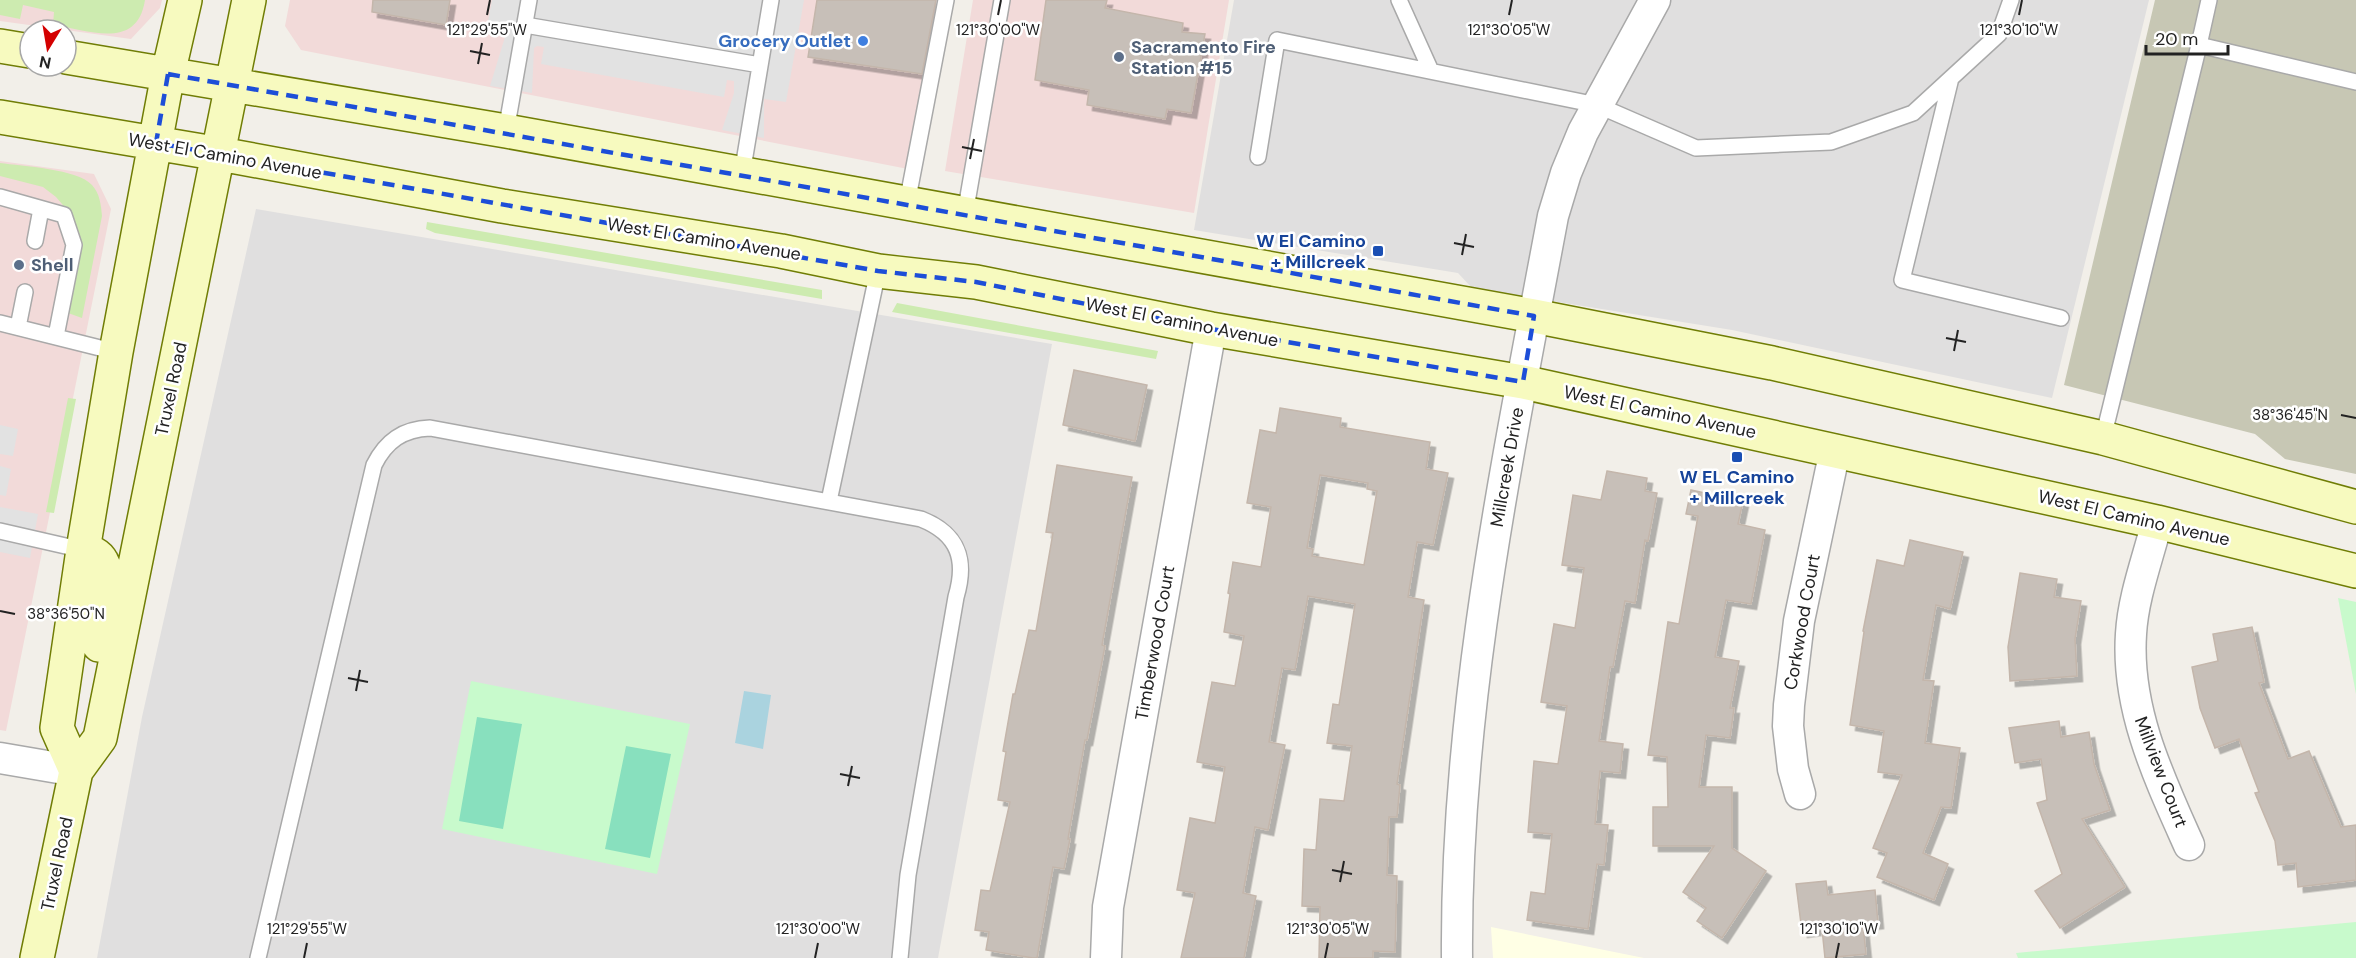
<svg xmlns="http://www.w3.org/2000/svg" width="2356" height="958" viewBox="0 0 2356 958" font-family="'DM Sans',sans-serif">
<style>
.residential{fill:#e0dfdf}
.commercial{fill:#f2dad9}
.education{fill:#ffffe5}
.construction{fill:#c7c7b4}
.grass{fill:#cdebb0}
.park{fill:#c8facc}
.pitch{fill:#88e0be}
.parking{fill:#e2e2e2}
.water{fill:#aad3df}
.building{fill:#c7bfb8;stroke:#c4b6ab;stroke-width:1.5;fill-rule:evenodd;filter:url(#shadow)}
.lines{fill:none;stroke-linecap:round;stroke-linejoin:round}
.lane-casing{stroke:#a9a9a9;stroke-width:18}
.street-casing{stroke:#a9a9a9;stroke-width:33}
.secondary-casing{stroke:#707d05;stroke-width:36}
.lane{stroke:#fff;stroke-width:15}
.street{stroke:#fff;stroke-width:30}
.secondary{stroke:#f7fabf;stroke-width:33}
.marked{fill:none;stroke:#1d4ed8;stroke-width:4.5;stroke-dasharray:12 8;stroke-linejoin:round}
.ticks{fill:none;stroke:#222;stroke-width:2}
.shop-dot{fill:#3f7fe0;stroke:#fff;stroke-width:2}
.service-dot{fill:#5c6f8a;stroke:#fff;stroke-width:2}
.transit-dot{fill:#1a4fb4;stroke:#fff;stroke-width:2}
.labels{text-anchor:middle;stroke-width:5;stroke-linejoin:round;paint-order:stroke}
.shop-label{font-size:18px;font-weight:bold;fill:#366cbe;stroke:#fff;text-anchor:end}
.service-label{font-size:18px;font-weight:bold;fill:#4e5e75;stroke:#fff;text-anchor:start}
.street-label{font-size:18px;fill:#222;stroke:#fff}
.transit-label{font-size:18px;font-weight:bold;fill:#164399;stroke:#fff;text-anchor:end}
.ticks-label{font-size:15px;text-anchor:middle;fill:#222;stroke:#fff;stroke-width:5;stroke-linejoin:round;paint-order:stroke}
</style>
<defs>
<filter id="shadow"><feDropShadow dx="5.5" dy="5.5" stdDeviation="0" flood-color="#0004"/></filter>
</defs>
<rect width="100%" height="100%" fill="#f2efe9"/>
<!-- residential -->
<path class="residential" d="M1234,0H2149L2052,398L1732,330L1472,288L1458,273L1194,230Z
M256,209L1052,344L938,958H97L142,717Z"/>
<!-- commercial -->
<path class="commercial" d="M0,0H162L160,8L131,39L0,21Z
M290,0H937L908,169L301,50L285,26Z
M973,0H1229L1194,213L945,171Z
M0,161L94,174L111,209L6,731L0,730Z"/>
<!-- education -->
<path class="education" d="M1491,927L1644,958H1493Z"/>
<!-- construction -->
<path class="construction" d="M2155,0H2356V474L2285,459L2255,434L2064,385Z"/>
<!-- grass -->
<path class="grass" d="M0,0H145C137,51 89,30 53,25L54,12L23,5L20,19L0,15Z
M0,163C22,166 78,169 92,185C100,194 101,205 102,216L82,318L68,313V211L56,197L43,187L0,176Z
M427,222L822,290V299L435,233L426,229Z
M897,303L1158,351L1156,359L892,312Z
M68,398L76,399L54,513L46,512Z"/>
<!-- park -->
<path class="park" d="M2338,598L2356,602V694Z
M471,681L690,724L657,874L442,829Z
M2356,922V958H2018L2016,953Z"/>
<!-- pitch -->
<path class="pitch" d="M477,717L522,724L503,829L459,821Z
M626,746L671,754L650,858L605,849Z"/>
<!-- parking -->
<path class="parking" d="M492,0H804L786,102L764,99V138L722,130L734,93V81L727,80L724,97L541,64L544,47L537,46L534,48L532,93L490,86L505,37L486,32Z
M0,425L18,429L13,456L0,454Z
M0,466L11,469L6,496L0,495Z
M0,507L38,514L30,558L0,552Z"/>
<!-- water -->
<path class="water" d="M744,691L771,695L763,749L735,743Z"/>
<!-- building -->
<path class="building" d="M373,0H450L446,25L372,12Z
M817,0H936L922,74L808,57Z
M1046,0H1107L1105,8L1183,23L1182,32L1205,34L1191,113L1167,109L1165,119L1087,105L1089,90L1035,80Z
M1074,370L1147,385L1135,441L1063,425Z
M1280,408L1341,418L1340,427L1430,442L1426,469L1448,473L1433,545L1417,542L1408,597L1424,600L1397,784L1400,785L1397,817H1389L1387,875L1397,876L1395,952L1373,951V958H1319L1320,907L1302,906L1304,849L1316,850L1320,799L1344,801L1352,746L1327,743L1333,704L1339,705L1355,604L1308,596L1295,670L1282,668L1269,742L1285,745L1268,830L1255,827L1243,893L1256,896L1244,958H1181L1195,893L1177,890L1190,818L1215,823L1225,767L1197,762L1212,682L1235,686L1244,636L1224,632L1230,594L1228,593L1233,562L1261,567L1271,507L1247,503L1260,430L1276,433ZM1320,475L1368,483L1367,489L1377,491L1364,565L1312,556L1313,549L1307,548Z
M1057,465L1132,477L1102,645L1105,646L1087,740H1085L1068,839H1070L1064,869L1053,867L1037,958H1033L986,950L989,932L975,930L981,890L990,891L1010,802L998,800L1006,752L1003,751L1013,694H1015L1029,630L1036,631L1053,533L1046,532Z
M1607,471L1647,478L1645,491L1657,493L1648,541L1645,540L1635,603L1625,601L1613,667H1610L1599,741L1623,744L1620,773L1600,771L1595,824L1608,825L1604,865L1597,864L1588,929L1527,920L1531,892L1545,894L1552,834L1528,832L1534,761L1558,764L1567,706L1541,702L1554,624L1575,628L1584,568L1562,565L1573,495L1601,500Z
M1691,490L1743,501L1738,524L1765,530L1751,604L1726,600L1715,657L1739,661L1730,708H1734L1730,738L1706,735L1699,787H1732V848L1766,871L1722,938L1697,921L1706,908L1683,892L1714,846H1653V807H1668L1667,757L1648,755L1668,622L1679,624L1698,516L1686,514Z
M1910,540L1963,552L1950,609L1936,605L1923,680L1934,681L1925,743L1960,748L1951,808L1941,807L1923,853L1948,864L1934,900L1877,877L1887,853L1873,848L1902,775L1878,772L1884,731L1850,725L1864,632L1863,631L1877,560L1904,566Z
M2020,573L2057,579L2054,597L2081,601L2075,639L2077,676L2010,681L2008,647Z
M2252,627L2264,682L2259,683L2288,759L2309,751L2341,827L2356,825V880L2298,887L2296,863L2278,865L2275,841L2255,793L2259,792L2239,739L2215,748L2200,708L2192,667L2218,661L2213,634Z
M2059,721L2061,737L2089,732L2094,764L2110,810L2082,819L2125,887L2060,928L2035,891L2062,874L2037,803L2047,800L2041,759L2015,763L2009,728Z
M1826,881L1828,895L1875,890L1878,923L1863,925L1866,954L1825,958L1822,929L1802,932L1796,884Z"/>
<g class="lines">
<defs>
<path id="lane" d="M1399,0L1431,71
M2209,0L2199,45L2356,82
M525,25L760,65
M1951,78L1902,280L2061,318
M506,131L529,0
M1258,157L1277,40L1597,105L1696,148L1831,142L1913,113L1999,34L2011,0
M742,174L771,0
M0,197L64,215L74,245L56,336
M907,203L946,0
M965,214L1002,0
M35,241L41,209
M0,323L116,352
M18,327L25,292
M2103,438L2199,45
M829,501L878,271
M0,531L83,550
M258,958L374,465C386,441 403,429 430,428L921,519C959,534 967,560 956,597L908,875L900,958"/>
<path id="street" d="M2157,522C2148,558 2133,597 2131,634C2126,709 2159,778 2189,845
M0,758L76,771
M1800,794L1793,769L1788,726L1789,705L1799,621L1835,450
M1106,958L1108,907L1211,329
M1457,958C1455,707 1507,462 1553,216L1566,173L1583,132L1655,0"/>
<path id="secondary" d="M0,46L30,51
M66,57L506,131L1534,316L1772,363L2103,438L2356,507
M0,117L220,154L502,206L781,251L878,271L976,282L1211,329L1523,382L2157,522L2356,571
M83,550C91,552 98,554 102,562C113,580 102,625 99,645
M76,771L57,728L83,550L116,352L168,74L185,0
M37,958L76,771L100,738L249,0"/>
</defs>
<!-- lane casing -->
<use href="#lane" class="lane-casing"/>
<!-- street casing -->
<use href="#street" class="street-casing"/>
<!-- secondary casing -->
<use href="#secondary" class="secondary-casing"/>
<!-- lane -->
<use href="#lane" class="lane"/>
<!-- street -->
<use href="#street" class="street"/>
<!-- secondary -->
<use href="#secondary" class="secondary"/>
</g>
<!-- marked area -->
<path class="marked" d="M168,74L1534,316L1523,382L1211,329L976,282L878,271L156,143Z"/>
<!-- ticks -->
<path class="ticks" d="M487,15L490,0M998,15L1001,0M1509,15L1512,0M2019,15L2022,0M470,51L490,55M478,64L482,43M962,147L982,151M970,159L974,139M1454,243L1474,247M1462,255L1466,234M1946,338L1966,342M1954,351L1958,330M2341,415L2356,418M0,611L15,614M348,678L368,682M356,691L360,670M840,774L860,778M848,786L852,766M1332,870L1352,874M1340,882L1344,861M304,958L307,943M815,958L818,943M1325,958L1328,943M1836,958L1839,943"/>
<!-- markers -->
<circle class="shop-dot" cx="863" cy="41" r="6"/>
<g class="service-dot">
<circle cx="1119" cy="57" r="6"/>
<circle cx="19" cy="265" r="6"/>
</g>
<g class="transit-dot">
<rect x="1372" y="245" width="12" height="12" rx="3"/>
<rect x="1731" y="451" width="12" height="12" rx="3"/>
</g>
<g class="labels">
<!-- shop labels -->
<g class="shop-label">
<text x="851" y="47">Grocery Outlet</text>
</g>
<!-- service labels -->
<g class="service-label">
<text x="1131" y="53">Sacramento Fire<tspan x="1131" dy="21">Station #15</tspan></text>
<text x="31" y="271">Shell</text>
</g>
<!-- street labels -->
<g class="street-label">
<text transform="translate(225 156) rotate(10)" y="6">West El Camino Avenue</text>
<text transform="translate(704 239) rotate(9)" y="6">West El Camino Avenue</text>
<text transform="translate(1182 322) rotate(11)" y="6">West El Camino Avenue</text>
<text transform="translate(171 389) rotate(-78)" y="6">Truxel Road</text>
<text transform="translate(1660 412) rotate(12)" y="6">West El Camino Avenue</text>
<text transform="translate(1507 467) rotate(-80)" y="6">Millcreek Drive</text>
<text transform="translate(2134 518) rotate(13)" y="6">West El Camino Avenue</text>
<text transform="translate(1802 622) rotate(-80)" y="6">Corkwood Court</text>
<text transform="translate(1155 643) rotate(-80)" y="6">Timberwood Court</text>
<text transform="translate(2161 772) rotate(69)" y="6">Millview Court</text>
<text transform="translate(57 864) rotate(-78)" y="6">Truxel Road</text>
</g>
<!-- transit labels -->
<g class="transit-label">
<text x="1366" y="247">W El Camino<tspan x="1366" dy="21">+ Millcreek</tspan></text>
<text x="1737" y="483" text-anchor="middle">W EL Camino<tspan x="1737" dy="21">+ Millcreek</tspan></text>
</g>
</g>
<g class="ticks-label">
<text x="487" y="35">121°29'55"W</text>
<text x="998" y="35">121°30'00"W</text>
<text x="1509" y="35">121°30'05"W</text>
<text x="2019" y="35">121°30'10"W</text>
<text x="2290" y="420">38°36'45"N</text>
<text x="66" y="619">38°36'50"N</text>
<text x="307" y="934">121°29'55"W</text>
<text x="818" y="934">121°30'00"W</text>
<text x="1328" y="934">121°30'05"W</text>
<text x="1839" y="934">121°30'10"W</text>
</g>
<!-- north arrow -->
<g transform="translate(48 48) rotate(191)"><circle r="28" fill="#ffffff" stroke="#a7a7a7" stroke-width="1.5"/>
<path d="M0-4.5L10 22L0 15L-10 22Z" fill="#d40000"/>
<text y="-9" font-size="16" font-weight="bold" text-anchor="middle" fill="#222222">N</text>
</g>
<!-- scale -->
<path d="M2146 45v9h82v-9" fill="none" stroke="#222222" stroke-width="3"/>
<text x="2155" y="45" font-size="18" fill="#222222" stroke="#ffffff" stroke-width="4.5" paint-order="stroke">20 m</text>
</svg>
